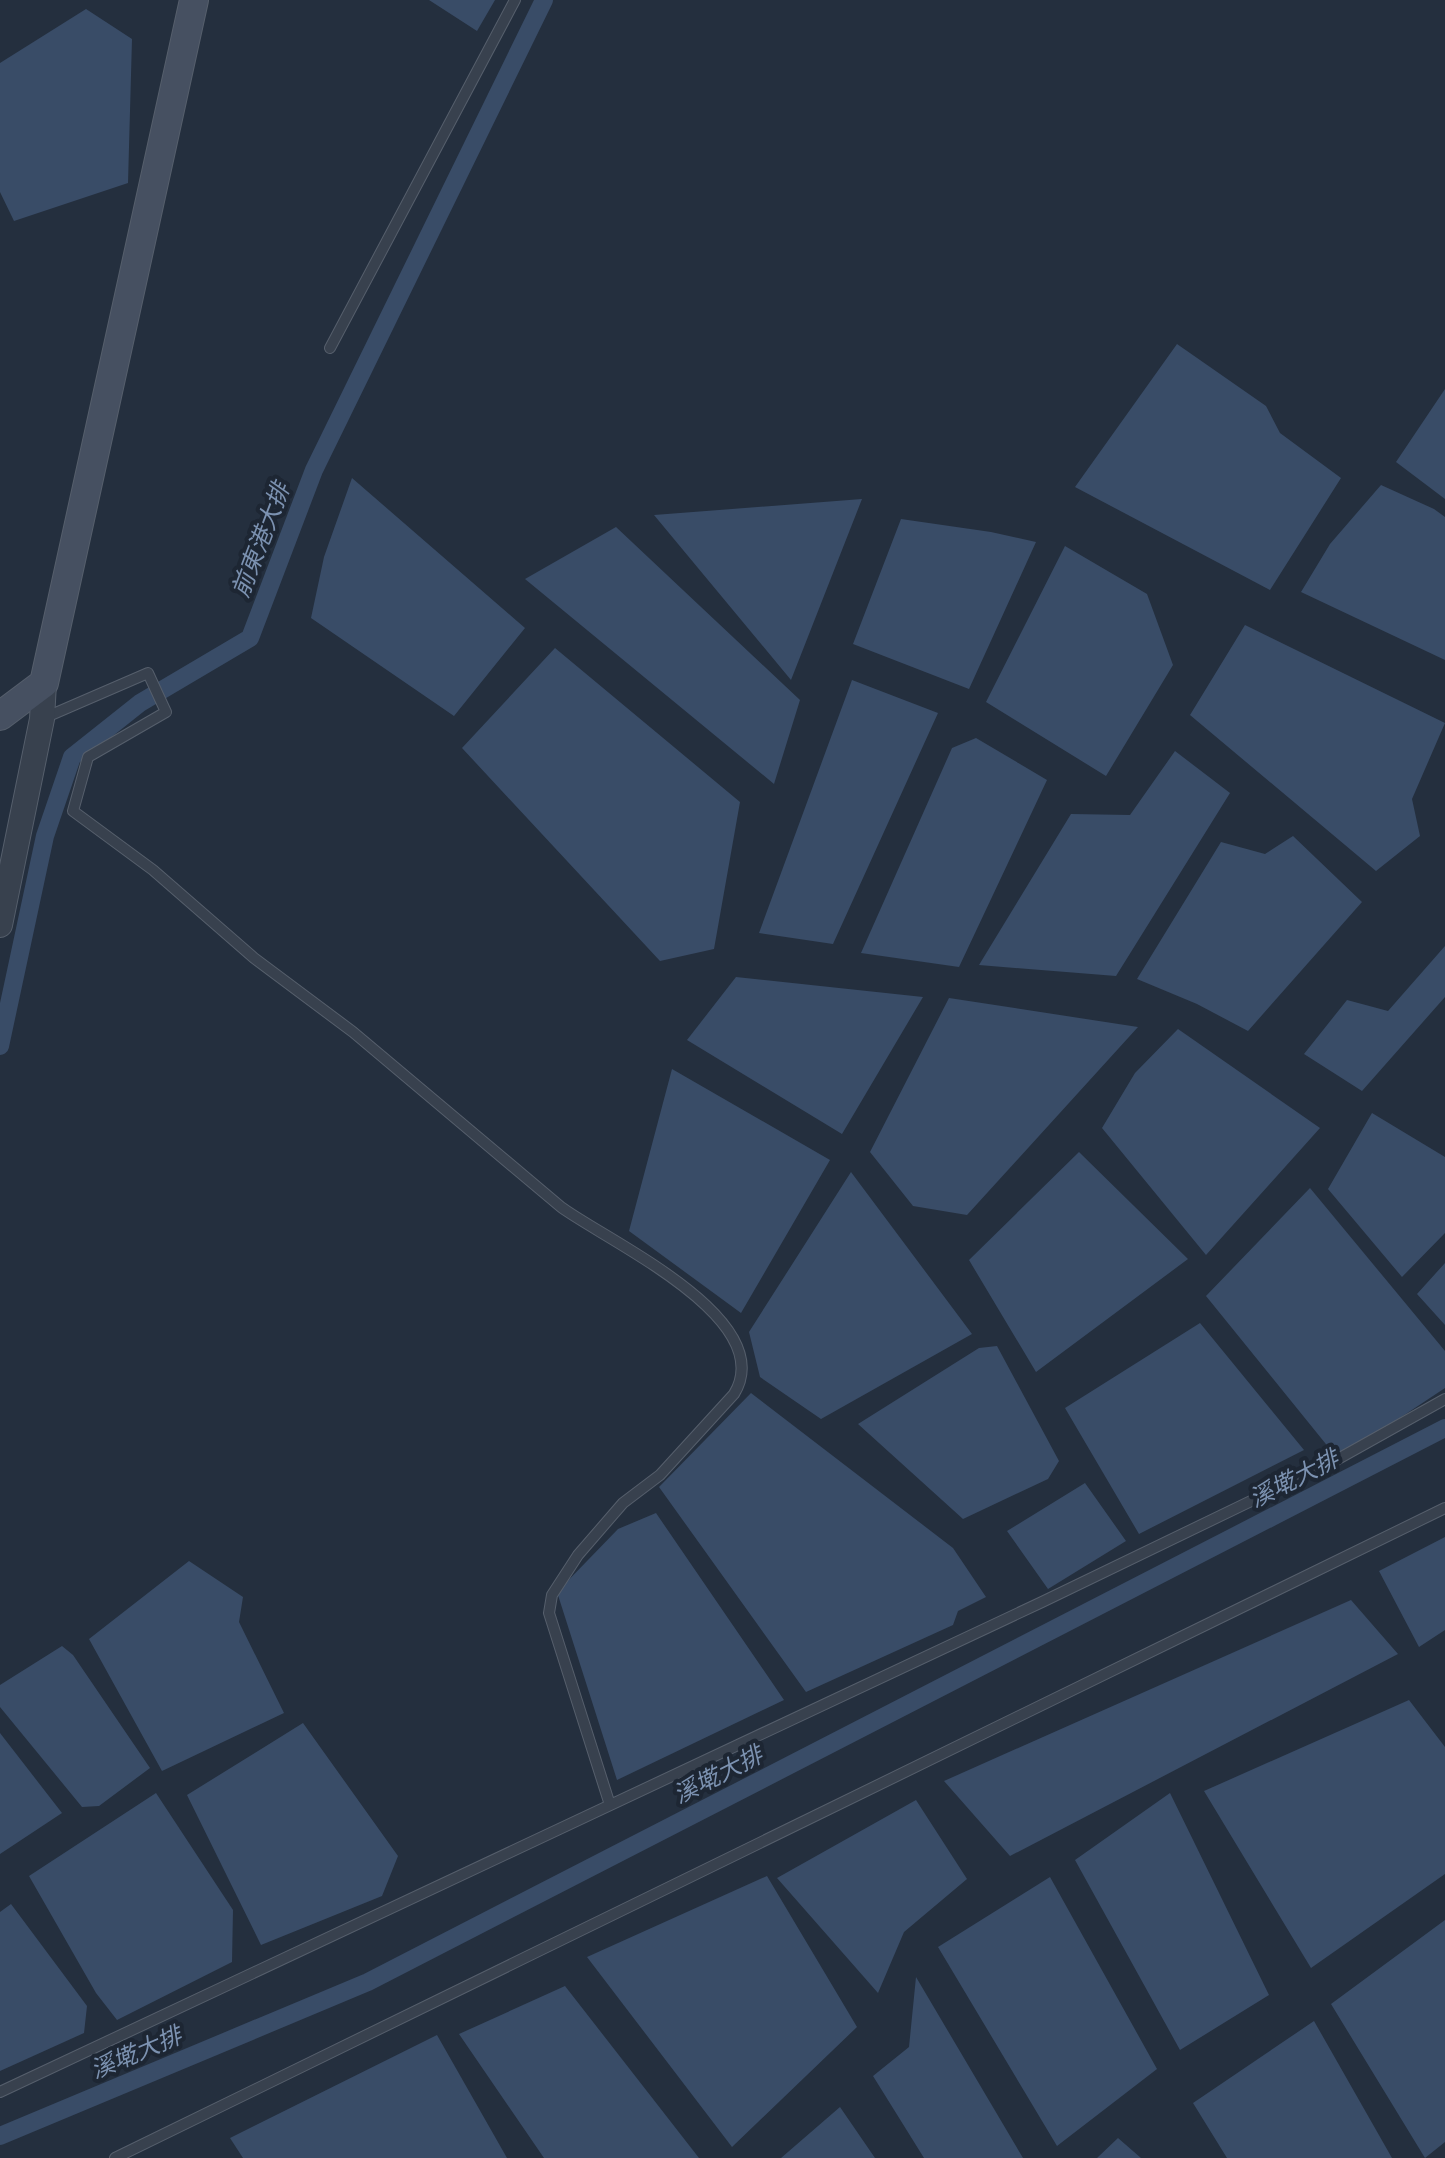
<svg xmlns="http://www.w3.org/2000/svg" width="1445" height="2158" viewBox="0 0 1445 2158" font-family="Mulish,'Noto Sans TC',sans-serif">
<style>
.water{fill:#394c67}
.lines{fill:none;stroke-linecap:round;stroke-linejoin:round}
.canal{stroke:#394c67;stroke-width:18}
.service-casing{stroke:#565f6c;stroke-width:12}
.tertiary-casing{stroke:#565f6c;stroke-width:26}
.secondary-casing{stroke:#565f6c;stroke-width:30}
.service{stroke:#38414e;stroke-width:10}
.tertiary{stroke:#38414e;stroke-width:24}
.secondary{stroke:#465061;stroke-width:28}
.labels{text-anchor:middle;stroke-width:8;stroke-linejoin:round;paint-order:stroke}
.water-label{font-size:24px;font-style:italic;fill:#7c92b1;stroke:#1d2633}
</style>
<rect width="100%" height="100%" fill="#242f3e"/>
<!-- water -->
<path class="water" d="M429,0H495L477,31Z
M86,9L132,39L128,183L14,221L0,192V63Z
M1177,344L1266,406L1280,433L1341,478L1270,590L1075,487Z
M1445,389V499L1396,462Z
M352,478L525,628L454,716L311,618L324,557Z
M1381,485L1434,509L1445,517V660L1301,592L1330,544Z
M862,499L791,680L654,515Z
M901,519L991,532L1036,542L969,689L853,644Z
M616,527L800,700L774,784L525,579Z
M1065,546L1147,594L1173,665L1106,776L986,702Z
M1245,625L1445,723L1412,799L1420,836L1376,871L1190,715Z
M555,648L740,802L714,949L660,961L462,748Z
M852,680L938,713L833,944L759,933Z
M976,738L1047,780L959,967L861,953L952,748Z
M1175,751L1230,793L1116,976L979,965L1071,814L1130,815Z
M1293,836L1362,902L1248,1031L1197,1004L1137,979L1221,842L1265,854Z
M1445,946V997L1362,1091L1304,1054L1347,1000L1388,1011Z
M736,977L923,997L842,1134L687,1040Z
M949,998L1138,1027L967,1215L913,1206L870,1152Z
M1178,1029L1320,1128L1206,1255L1102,1128L1135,1073Z
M672,1069L830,1160L741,1313L629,1231Z
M1372,1113L1445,1157V1233L1402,1277L1328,1189Z
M1079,1152L1188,1259L1036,1372L969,1260Z
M851,1172L972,1334L821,1419L760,1377L749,1332Z
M1310,1188L1445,1351V1388L1338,1459L1206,1296Z
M1445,1263V1325L1417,1294Z
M1200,1323L1304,1450L1139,1534L1065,1408Z
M997,1346L1059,1461L1048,1479L963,1519L858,1424L979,1348Z
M751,1393L953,1548L986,1597L958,1611L953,1625L806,1692L659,1487Z
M1085,1483L1126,1541L1048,1589L1007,1531Z
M656,1513L784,1700L617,1780L557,1592L618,1529Z
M1445,1537V1630L1419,1647L1379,1571Z
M189,1561L243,1597L239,1622L284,1713L162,1771L89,1639Z
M1351,1600L1398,1654L1010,1856L944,1781Z
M62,1646L73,1655L150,1768L99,1806L82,1807L0,1707V1685Z
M1409,1700L1445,1747V1874L1311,1968L1204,1791Z
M303,1723L398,1856L382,1896L261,1945L187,1795Z
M0,1733L62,1813L0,1854Z
M156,1793L233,1910L232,1962L117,2020L96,1993L29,1876Z
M1170,1793L1269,1995L1180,2050L1075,1860Z
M916,1800L967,1879L904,1932L878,1993L777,1878Z
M767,1876L857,2027L732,2147L587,1957Z
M1050,1877L1157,2069L1057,2146L938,1947Z
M11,1904L87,2006L84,2033L0,2071V1912Z
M1445,1920V2142L1425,2158L1331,2004Z
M916,1977L1023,2158H924L873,2076L909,2047Z
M565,1986L699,2158H544L459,2034Z
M1314,2021L1392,2158H1227L1193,2103Z
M437,2035L507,2158H243L230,2138Z
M840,2107L875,2158H781Z
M1118,2138L1141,2158H1097Z"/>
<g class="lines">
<!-- canal -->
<path class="canal" d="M0,1046L45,836L72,757L140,703L250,638L314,470L544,0
M0,2136L368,1982L1445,1428"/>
<defs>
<path id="service" d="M330,348L515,0
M44,718L148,673L166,712L88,757L73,811L153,870L254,958L353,1032L561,1207C607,1241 780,1319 734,1394L660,1475L623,1503L578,1555L552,1595L549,1613L610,1805
M0,2092L1042,1602L1338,1459L1445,1399
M115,2158L1445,1508"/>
<path id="tertiary" d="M0,925L42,719L44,683"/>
<path id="secondary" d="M0,716L44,683L194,0"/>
</defs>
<!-- service casing -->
<use href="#service" class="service-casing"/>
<!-- tertiary casing -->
<use href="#tertiary" class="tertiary-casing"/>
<!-- secondary casing -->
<use href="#secondary" class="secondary-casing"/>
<!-- service -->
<use href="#service" class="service"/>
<!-- tertiary -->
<use href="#tertiary" class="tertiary"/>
<!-- secondary -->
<use href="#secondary" class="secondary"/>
</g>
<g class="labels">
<!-- water labels -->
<g class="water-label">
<text transform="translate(261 540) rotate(-69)" y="8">前東港大排</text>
<text transform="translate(1294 1479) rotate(-27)" y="8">溪墘大排</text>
<text transform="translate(718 1775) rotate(-27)" y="8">溪墘大排</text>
<text transform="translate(136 2053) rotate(-23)" y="8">溪墘大排</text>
</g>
</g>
</svg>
